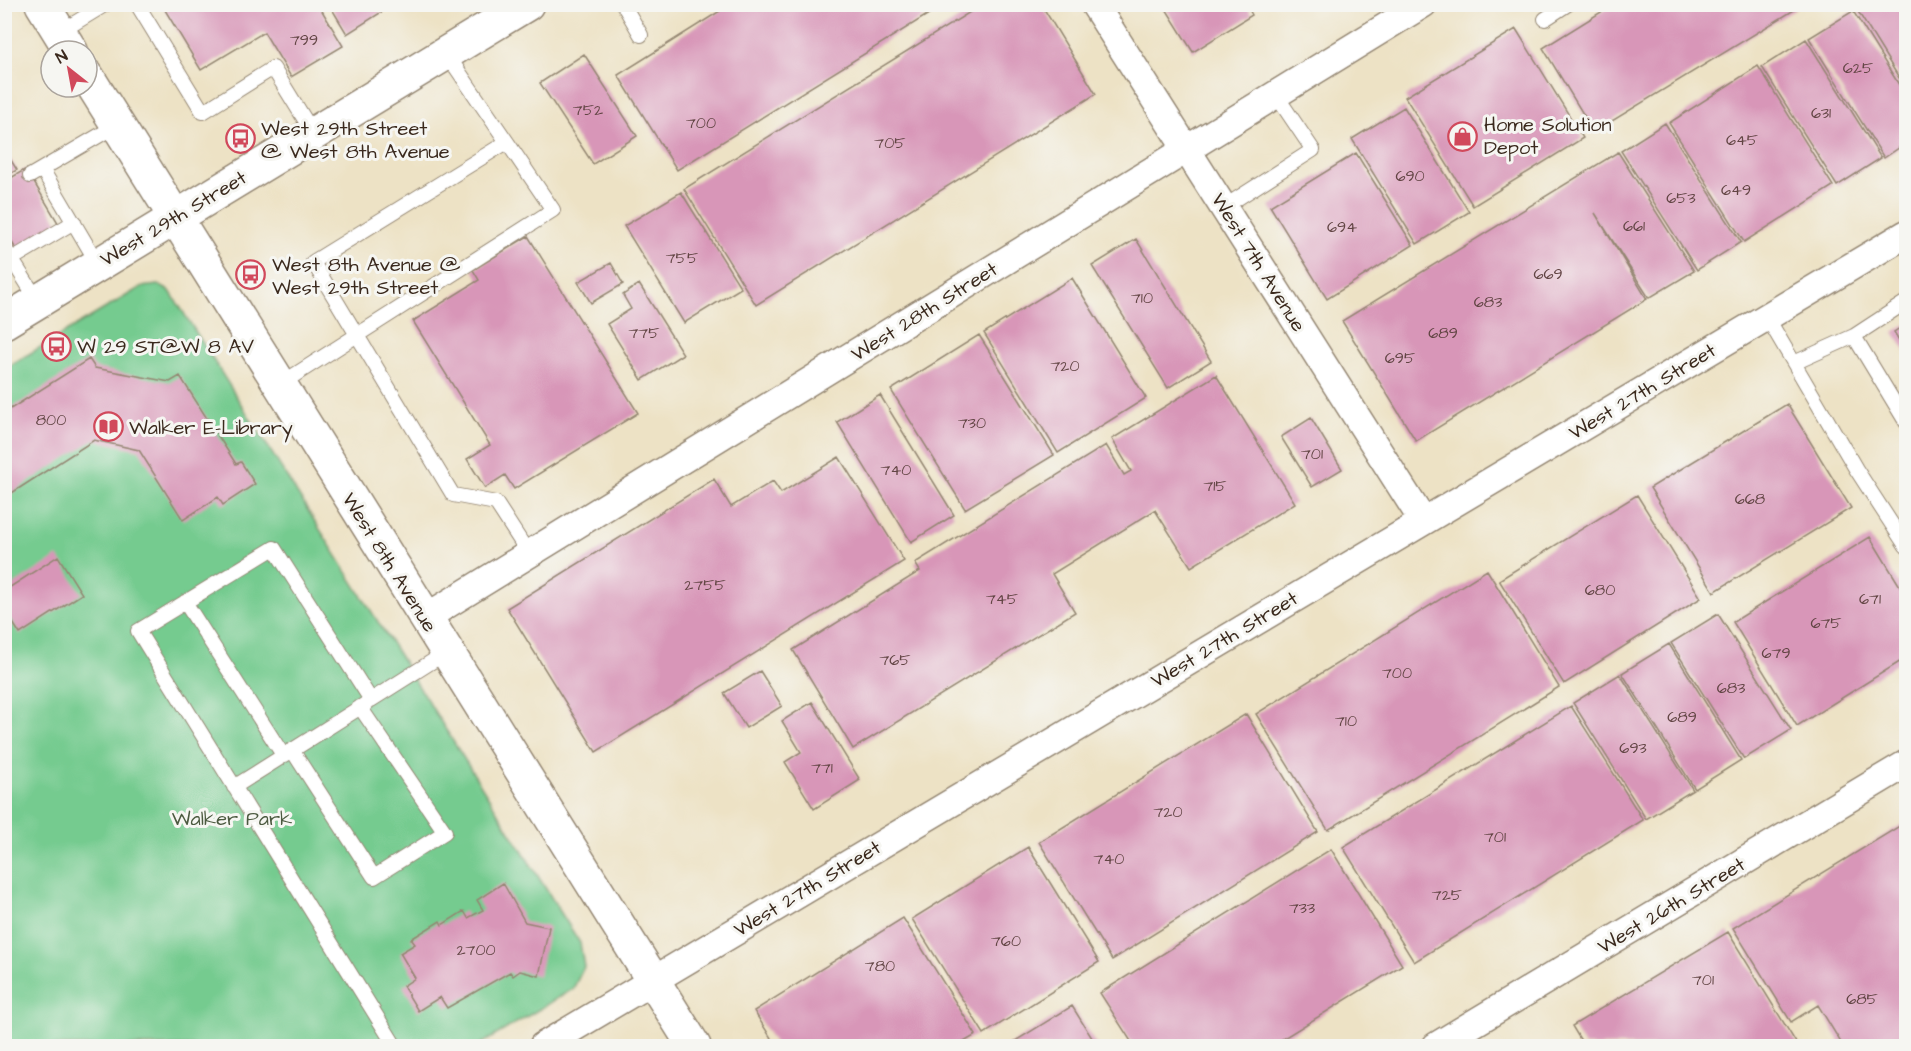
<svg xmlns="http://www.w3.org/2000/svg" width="1911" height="1051" viewBox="0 0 1911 1051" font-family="'Architects Daughter',sans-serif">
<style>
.green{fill:#75cb8f;stroke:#587a56;stroke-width:1.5}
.building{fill:#d896b8}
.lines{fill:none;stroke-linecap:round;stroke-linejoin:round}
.service-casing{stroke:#948672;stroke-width:16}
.minor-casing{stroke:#948672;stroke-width:30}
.tertiary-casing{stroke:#948672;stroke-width:36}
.service{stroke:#fff;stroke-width:14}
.minor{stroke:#fff;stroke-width:27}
.tertiary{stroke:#fff;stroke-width:33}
.labels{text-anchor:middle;stroke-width:6;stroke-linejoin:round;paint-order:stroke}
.number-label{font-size:16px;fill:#624544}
.poi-label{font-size:20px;fill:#3b2a1e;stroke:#f6f6f2;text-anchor:start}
.street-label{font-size:20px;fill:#3b2a1e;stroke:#f6f6f2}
.park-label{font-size:20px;fill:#4c5a40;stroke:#f6f6f2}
</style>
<rect width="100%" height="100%" fill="#f6f6f2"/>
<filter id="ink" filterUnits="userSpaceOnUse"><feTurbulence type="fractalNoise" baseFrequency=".0167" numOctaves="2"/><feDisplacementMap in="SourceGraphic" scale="12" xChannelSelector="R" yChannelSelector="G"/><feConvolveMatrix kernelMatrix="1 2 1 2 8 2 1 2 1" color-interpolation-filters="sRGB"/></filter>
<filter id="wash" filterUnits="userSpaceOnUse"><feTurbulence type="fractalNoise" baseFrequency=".008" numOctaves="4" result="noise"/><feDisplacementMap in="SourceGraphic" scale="24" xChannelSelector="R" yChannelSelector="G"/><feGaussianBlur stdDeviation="1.35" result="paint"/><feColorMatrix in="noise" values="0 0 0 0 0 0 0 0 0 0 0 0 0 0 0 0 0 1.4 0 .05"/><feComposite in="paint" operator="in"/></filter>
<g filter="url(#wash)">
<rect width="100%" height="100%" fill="#ede2c5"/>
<!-- green -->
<path class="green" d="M158,285L170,291L580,943L584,967L573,989L478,1046H5L4,369L141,287Z"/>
<g id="blocks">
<!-- building -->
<path class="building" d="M175,4H318L343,46L291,77L264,32L201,70L165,10Z
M329,4H386L388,8L347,34Z
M731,4H945L677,170L618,75Z
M983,4H1041L1096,94L756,305L684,189Z
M1163,4H1246L1252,15L1193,52Z
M1614,4H1804L1594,132L1543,48Z
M1865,4H1906V89L1857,10Z
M1853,11L1906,96V143L1884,158L1809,38Z
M1516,29L1583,138L1473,206L1405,97Z
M1806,39L1881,158L1837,186L1762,67Z
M584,54L637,136L593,164L540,83Z
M1758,66L1833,186L1744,242L1669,123Z
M1404,107L1469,212L1417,244L1352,139Z
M1665,123L1741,242L1697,270L1621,151Z
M4,149L17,170L4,177Z
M1618,152L1694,271L1649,298L1595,213L1647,299L1416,441L1342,321Z
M1356,153L1413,245L1327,299L1270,206Z
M26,169L60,226L18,252L4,230V182Z
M681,192L741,288L684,323L624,226Z
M528,236L638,413L514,489L505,475L485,488L467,459L490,445L413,321L479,280L473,270Z
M1136,239L1211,361L1168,388L1092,266Z
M611,263L623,284L591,303L578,282Z
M1072,278L1146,398L1058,453L984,333Z
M639,284L683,354L642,380L607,324L631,309L623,295Z
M1906,324V352L1894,332Z
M979,335L1054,455L965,509L891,390Z
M89,359L95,368L170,382L180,376L236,464L241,462L255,484L223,505L218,497L183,520L139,450L94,440L4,498V413Z
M1216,375L1295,503L1191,567L1155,510L1052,574L1075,612L853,749L793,650L920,571L915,563L1106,445L1124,475L1131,471L1112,439Z
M880,395L954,515L911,542L837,422Z
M1787,404L1851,508L1714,592L1650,488Z
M1311,418L1342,469L1312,487L1281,437Z
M839,457L904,561L596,752L507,608L714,479L731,507L773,481L781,493Z
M1637,495L1701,598L1564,684L1499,580Z
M1870,537L1906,596V658L1797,726L1733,622Z
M58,556L82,594L20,634L4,609V591Z
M1487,570L1559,687L1328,830L1256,714Z
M1718,614L1791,730L1744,759L1671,643Z
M1669,644L1741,760L1695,789L1622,673Z
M760,671L782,706L746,728L724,693Z
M1620,674L1693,790L1646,819L1573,703Z
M812,702L860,780L814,809L785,762L801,752L782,721Z
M1571,706L1643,820L1414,962L1343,847Z
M1246,714L1318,832L1112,960L1039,842Z
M1906,822V1046H1843L1818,1005L1791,1022L1733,928Z
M1028,847L1099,962L984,1034L912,919Z
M1331,849L1402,965L1271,1046H1134L1100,993Z
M503,883L525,922L549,927L539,976L520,971L513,976L510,972L447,1008L440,997L418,1011L403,986L415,978L400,953L415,944L411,939L440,921L442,925L464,911L468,918L483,910L477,900Z
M903,918L976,1035L957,1046H776L754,1011Z
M1728,932L1798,1046H1584L1572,1026Z
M1072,1006L1097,1046H1007Z"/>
</g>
</g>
<g filter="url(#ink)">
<use href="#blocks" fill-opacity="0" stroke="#948672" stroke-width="1.5"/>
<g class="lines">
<defs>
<path id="service" d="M137,4L203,112L273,68L313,133
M623,4L641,35
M1545,19L1568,4
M60,32L106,4
M446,53L507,142L313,262L453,495L496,503L529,554
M42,169L117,125
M30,176L42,169L98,264
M1224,207L1313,150L1276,95
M4,247L38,301
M12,259L74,222
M1767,317L1856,469L1906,546
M1854,336L1906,422
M1794,363L1854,336L1906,302
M279,385L553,210L507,142
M185,602L283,755
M292,750L374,877L445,832L360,707
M234,787L367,703
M395,1046L138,631L274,548L371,700L447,652"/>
<path id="minor" d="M1094,4L1423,521
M425,618L1423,4
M543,1046L1906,234
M1436,1046L1906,764"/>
<path id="tertiary" d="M42,4L71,51
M87,76L694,1046
M4,322L527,4"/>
</defs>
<!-- service casing -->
<use href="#service" class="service-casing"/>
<!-- minor casing -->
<use href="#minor" class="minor-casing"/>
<!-- tertiary casing -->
<use href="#tertiary" class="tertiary-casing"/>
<!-- service -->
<use href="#service" class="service"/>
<!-- minor -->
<use href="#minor" class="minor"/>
<!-- tertiary -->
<use href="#tertiary" class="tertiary"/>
</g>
</g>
<!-- icons -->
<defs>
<symbol id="shop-ring" viewBox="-11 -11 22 22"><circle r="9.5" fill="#f6f6f2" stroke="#d1495b" stroke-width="1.5"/><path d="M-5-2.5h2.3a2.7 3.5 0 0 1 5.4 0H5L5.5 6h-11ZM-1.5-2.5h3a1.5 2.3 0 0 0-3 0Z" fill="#d1495b"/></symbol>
<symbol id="bus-ring" viewBox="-11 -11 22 22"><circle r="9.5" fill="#f6f6f2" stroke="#d1495b" stroke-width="1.5"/><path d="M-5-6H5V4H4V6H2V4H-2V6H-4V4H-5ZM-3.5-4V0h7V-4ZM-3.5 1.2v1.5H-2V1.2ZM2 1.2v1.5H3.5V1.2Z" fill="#d1495b"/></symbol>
<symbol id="library-ring" viewBox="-11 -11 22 22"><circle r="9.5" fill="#f6f6f2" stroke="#d1495b" stroke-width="1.5"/><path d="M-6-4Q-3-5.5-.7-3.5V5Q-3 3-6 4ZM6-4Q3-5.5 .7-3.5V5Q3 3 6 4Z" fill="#d1495b"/></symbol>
</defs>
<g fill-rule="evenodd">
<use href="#shop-ring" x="1446" y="120" width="33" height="33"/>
<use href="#bus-ring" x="224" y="122" width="33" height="33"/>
<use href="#bus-ring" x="234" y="258" width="33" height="33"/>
<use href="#bus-ring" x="40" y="330" width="33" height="33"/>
<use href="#library-ring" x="92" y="410" width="33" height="33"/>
</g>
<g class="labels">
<!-- number labels -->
<g class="number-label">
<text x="304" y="45">799</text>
<text x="1858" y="73">625</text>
<text x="588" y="115">752</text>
<text x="1821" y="118">631</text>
<text x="701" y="128">700</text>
<text x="1742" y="145">645</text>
<text x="890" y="148">705</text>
<text x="1410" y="181">690</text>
<text x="1736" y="195">649</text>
<text x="1681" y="203">653</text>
<text x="1634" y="231">661</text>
<text x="1342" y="232">694</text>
<text x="682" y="263">755</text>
<text x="1548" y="279">669</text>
<text x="1142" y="303">710</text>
<text x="1488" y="307">683</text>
<text x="644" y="338">775</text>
<text x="1443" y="338">689</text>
<text x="1400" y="363">695</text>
<text x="1065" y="371">720</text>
<text x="51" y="425">800</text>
<text x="972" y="428">730</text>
<text x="1312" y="459">701</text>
<text x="896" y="475">740</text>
<text x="1215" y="491">715</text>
<text x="1750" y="504">668</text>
<text x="705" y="590">2755</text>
<text x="1600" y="595">680</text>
<text x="1002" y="604">745</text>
<text x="1870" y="604">671</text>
<text x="1826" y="628">675</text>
<text x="1776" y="658">679</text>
<text x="895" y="665">765</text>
<text x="1397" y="678">700</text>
<text x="1731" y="693">683</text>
<text x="1682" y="722">689</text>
<text x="1346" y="726">710</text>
<text x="1633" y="753">693</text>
<text x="822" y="773">771</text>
<text x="1168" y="817">720</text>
<text x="1495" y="842">701</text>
<text x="1109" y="864">740</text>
<text x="1447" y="900">725</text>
<text x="1302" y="913">733</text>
<text x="1006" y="946">760</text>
<text x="476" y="955">2700</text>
<text x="880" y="971">780</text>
<text x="1703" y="985">701</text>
<text x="1862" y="1004">685</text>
</g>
<!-- poi labels -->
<g class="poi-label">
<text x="1484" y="131">Home Solution<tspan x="1484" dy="23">Depot</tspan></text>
<text x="261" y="135">West 29th Street<tspan x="261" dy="23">@ West 8th Avenue</tspan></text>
<text x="272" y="271">West 8th Avenue @<tspan x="272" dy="23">West 29th Street</tspan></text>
<text x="77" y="353">W 29 ST@W 8 AV</text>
<text x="129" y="434">Walker E-Library</text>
</g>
<!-- street labels -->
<g class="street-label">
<text transform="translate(173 218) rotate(-31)" y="7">West 29th Street</text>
<text transform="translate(1259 262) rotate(58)" y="7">West 7th Avenue</text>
<text transform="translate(924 311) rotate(-32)" y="7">West 28th Street</text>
<text transform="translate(1642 391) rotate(-31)" y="7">West 27th Street</text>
<text transform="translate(390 562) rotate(58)" y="7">West 8th Avenue</text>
<text transform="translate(1224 639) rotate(-31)" y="7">West 27th Street</text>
<text transform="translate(807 888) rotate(-31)" y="7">West 27th Street</text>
<text transform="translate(1671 905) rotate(-31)" y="7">West 26th Street</text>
</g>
<!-- park labels -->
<g class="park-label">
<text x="232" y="825">Walker Park</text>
</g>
</g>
<!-- margin -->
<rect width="1911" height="1051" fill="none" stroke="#f6f6f2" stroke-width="24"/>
<!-- north arrow -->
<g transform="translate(69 69) rotate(329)"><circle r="28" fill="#f6f6f2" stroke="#aba49d" stroke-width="1.5"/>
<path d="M0-4.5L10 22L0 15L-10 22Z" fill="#d1495b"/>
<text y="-9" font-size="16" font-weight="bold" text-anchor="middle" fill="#3b2a1e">N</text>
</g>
</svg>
